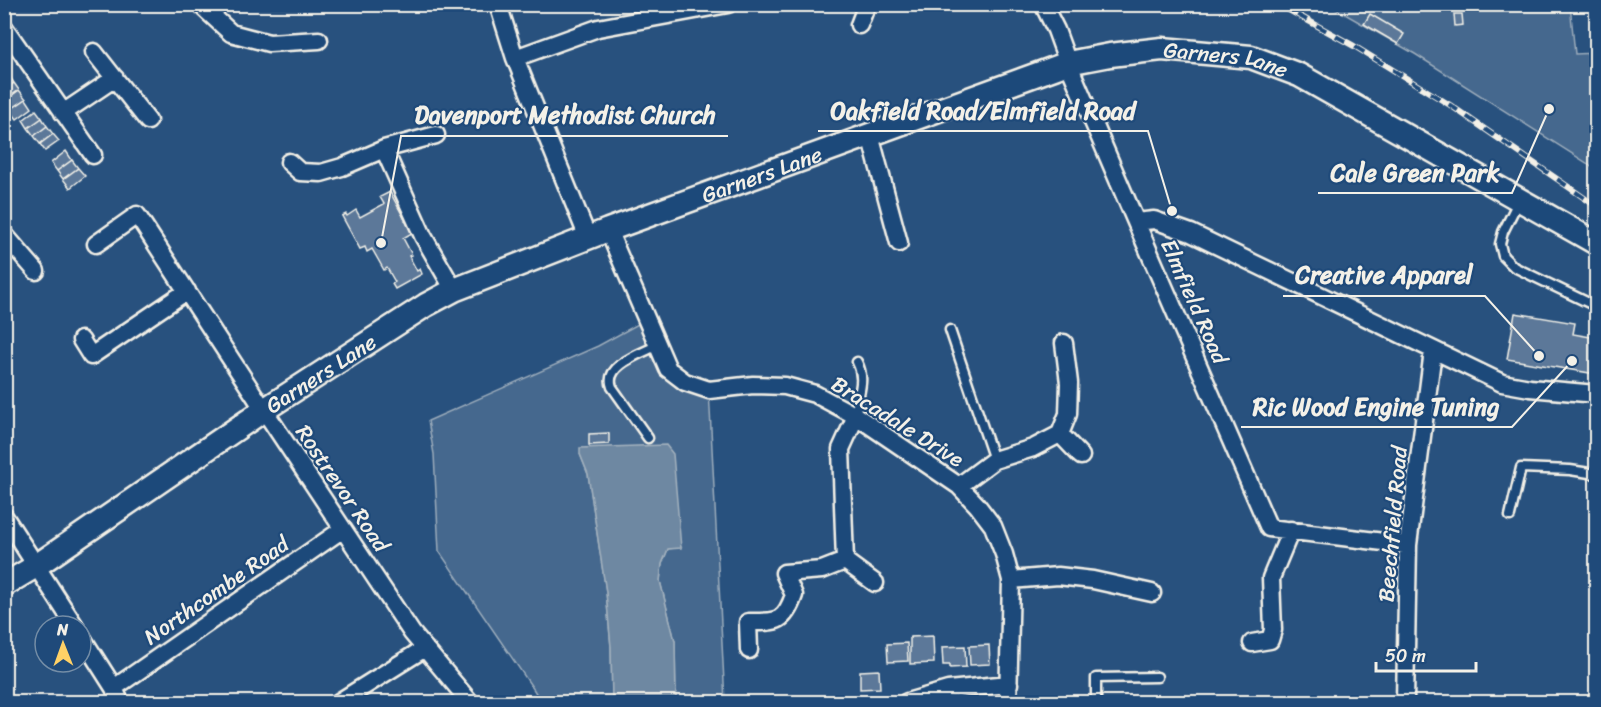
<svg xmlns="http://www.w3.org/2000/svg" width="1601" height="707" viewBox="0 0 1601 707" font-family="Sriracha,sans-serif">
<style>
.built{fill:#375d86}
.green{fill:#45688e;stroke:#9cacbb;stroke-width:1.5}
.water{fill:#6e88a2;stroke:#a4b2be;stroke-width:1.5}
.building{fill:#5b7899;stroke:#f4f1e8;stroke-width:1.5}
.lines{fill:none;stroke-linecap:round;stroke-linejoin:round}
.lane-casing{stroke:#f4f1e8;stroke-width:13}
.street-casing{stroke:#f4f1e8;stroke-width:21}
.secondary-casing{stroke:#f4f1e8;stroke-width:27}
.lane{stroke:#1f4a7a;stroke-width:8}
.street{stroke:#1f4a7a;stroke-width:16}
.secondary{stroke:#1f4a7a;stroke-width:22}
.rail-casing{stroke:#f4f1e8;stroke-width:6}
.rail{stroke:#1f4a7a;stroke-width:4;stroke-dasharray:11;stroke-linecap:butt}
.labels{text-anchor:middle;stroke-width:4.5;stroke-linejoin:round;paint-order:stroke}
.street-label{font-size:22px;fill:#f4f1e8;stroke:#1f4a7a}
.leader{fill:none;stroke:#f4f1e8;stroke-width:2}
.callout-dot{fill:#f4f1e8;stroke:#1f4a7a;stroke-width:2}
.callout-label{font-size:24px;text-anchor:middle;font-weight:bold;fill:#f4f1e8;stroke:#1f4a7a;stroke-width:4.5;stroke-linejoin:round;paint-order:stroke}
</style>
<rect width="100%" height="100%" fill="#28517e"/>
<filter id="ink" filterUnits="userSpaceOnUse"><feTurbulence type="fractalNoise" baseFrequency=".0167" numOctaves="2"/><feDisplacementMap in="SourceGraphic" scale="12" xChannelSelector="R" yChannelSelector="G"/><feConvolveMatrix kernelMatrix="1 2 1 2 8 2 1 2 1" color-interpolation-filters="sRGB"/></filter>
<g filter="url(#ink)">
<!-- built -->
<path class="built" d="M4,538L19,561L5,570H4Z"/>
<!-- green -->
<path class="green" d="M1329,5H1570L1575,54L1596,53V169L1415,54Z
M640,323L668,369L709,390L725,702H676L675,641L660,581L662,564L668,549L681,547L580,454L588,474L606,592L611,647L612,702H541L534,690L439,551L434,454L428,421L598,346Z"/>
<!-- water -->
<path class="water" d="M666,445L673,454L681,548L668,549L662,564L660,581L675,641L676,702H612L611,647L606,592L588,474L580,454V448Z"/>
<!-- building -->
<path class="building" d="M1370,14L1404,34L1398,44L1364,24Z
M1454,14H1462L1463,25L1455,26Z
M8,74L14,83L4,89V76Z
M14,83L19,90L4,101V89Z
M19,90L26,99L10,110L4,101Z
M26,99L32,108L17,119L10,110Z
M36,110L42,118L28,128L23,120Z
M42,118L47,126L34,136L28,128Z
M47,126L53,134L40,144L34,136Z
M53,134L59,141L45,151L40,144Z
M66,151L72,160L57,171L51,163Z
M72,160L78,168L63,179L57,171Z
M78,168L85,176L70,188L63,179Z
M390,192L412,233L403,238L412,255L409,256L417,271L420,269L422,274L395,289L392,284L395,282L387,268L384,270L372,249L367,252L365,247L360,249L342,216L346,214L347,216L356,210L360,217L384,204L380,197Z
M1515,313L1575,323L1573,334L1596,338V374L1507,359Z
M609,433V444L589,445V434Z
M933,636L934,663L910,664V637Z
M907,643L908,661L888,662L887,644Z
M989,645L990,664L970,665L969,646Z
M965,646L966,667L950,668V665H943L942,647Z
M879,670L880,688L860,689V671Z"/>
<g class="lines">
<defs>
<path id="lane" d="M1519,200L1503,232L1500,244L1503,256L1514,267L1591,304
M950,330L994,460
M856,416C856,396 867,382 857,362
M648,438L612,387C603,365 643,353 658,345
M1510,516L1521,468L1570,470L1596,474
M1096,702V678L1157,677"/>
<path id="street" d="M202,4L205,9L231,33L269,43L319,40
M498,4L515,58L588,238
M1043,4L1056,30L1068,63L1136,222L1269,528L1408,545
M859,25L867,4
M4,27L93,155
M94,52L148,121
M515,58L598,28L728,4
M63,113L115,78
M870,135L899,243
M384,149L423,236L454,290
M289,162L300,172L321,173L342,167L384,149L436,135
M1136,222L1154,220L1191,233L1502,383L1530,388L1596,394
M608,230L668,369L685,382L709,390L753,385L785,386L815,394L856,416L959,486L977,505L993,526L1004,554L1011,580L1008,702
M4,234L36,271
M96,244L137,215L264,410L412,633L470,702
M81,340L91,356L187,291
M856,416L841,449L845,561L875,583
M1060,434L1081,456
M959,486L994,460L1033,448L1060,434L1068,414L1069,383L1064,343
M4,516L75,626
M1011,580L1058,576L1093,580L1152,593
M81,636L114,688L120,702
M1252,643L1270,640L1273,630L1271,578L1291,530
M749,650L748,622C776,622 784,624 794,595L784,573L822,570L845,561
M114,688L343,529
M339,702L425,648
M907,702L948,690L1009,684
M1405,702L1408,545L1433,351"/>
<g id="secondary">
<path id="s1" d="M4,585L36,566L264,410L426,305L454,290L608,230L1068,63L1110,55L1162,49L1251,57L1299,75L1596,243"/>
</g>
</defs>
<!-- lane casing -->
<use href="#lane" class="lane-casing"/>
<!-- street casing -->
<use href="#street" class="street-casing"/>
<!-- secondary casing -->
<use href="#secondary" class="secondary-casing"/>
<!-- lane -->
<use href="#lane" class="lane"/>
<!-- street -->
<use href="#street" class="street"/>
<!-- secondary -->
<use href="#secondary" class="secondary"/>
<defs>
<path id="rail" d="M1278,4L1354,46L1450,105L1596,206"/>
</defs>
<!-- rail casing -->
<use href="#rail" class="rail-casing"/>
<!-- rail -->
<use href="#rail" class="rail"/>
</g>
</g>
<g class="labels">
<!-- street labels -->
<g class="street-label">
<text dy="8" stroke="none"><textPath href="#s1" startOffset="1353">Garners Lane</textPath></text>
<text dy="8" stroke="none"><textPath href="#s1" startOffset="867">Garners Lane</textPath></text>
<text transform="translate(1195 301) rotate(66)" y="8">Elmfield Road</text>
<text dy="8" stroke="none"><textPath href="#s1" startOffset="381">Garners Lane</textPath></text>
<text transform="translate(898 421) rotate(32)" y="8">Bracadale Drive</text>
<text transform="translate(343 488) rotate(56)" y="8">Rostrevor Road</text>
<text transform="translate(1392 524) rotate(-85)" y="8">Beechfield Road</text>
<text transform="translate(216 590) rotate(-35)" y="8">Northcombe Road</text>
</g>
</g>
<!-- callouts -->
<path class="leader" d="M1172 211L1148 131H818M381 243L401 136H728M1549 109L1512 193H1318M1539 356L1485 296H1283M1572 361L1512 427H1241"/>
<g class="callout-dot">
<circle cx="1172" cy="211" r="6"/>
<circle cx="381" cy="243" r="6"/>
<circle cx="1549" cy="109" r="6"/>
<circle cx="1539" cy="356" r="6"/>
<circle cx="1572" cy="361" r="6"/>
</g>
<g class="callout-label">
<text x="983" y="119">Oakfield Road/Elmfield Road</text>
<text x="565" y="123">Davenport Methodist Church</text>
<text x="1415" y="181">Cale Green Park</text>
<text x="1384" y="283">Creative Apparel</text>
<text x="1376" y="415">Ric Wood Engine Tuning</text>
</g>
<!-- margin -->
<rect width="1601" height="707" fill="none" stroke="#1f4a7a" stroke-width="24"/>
<rect x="12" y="12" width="1577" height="683" fill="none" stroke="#f4f1e8" stroke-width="2" filter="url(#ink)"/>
<!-- north arrow -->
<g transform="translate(63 644) rotate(359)"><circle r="28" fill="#1f4a7a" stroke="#748da6" stroke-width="1.5"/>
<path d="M0-4.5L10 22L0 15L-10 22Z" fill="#ffd166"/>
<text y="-9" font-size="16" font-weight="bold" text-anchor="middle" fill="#f4f1e8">N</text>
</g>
<!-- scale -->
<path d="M1376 662v9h100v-9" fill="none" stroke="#f4f1e8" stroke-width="3"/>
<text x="1385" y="662" font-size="18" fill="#f4f1e8" stroke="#1f4a7a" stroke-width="4.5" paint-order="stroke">50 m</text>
</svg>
